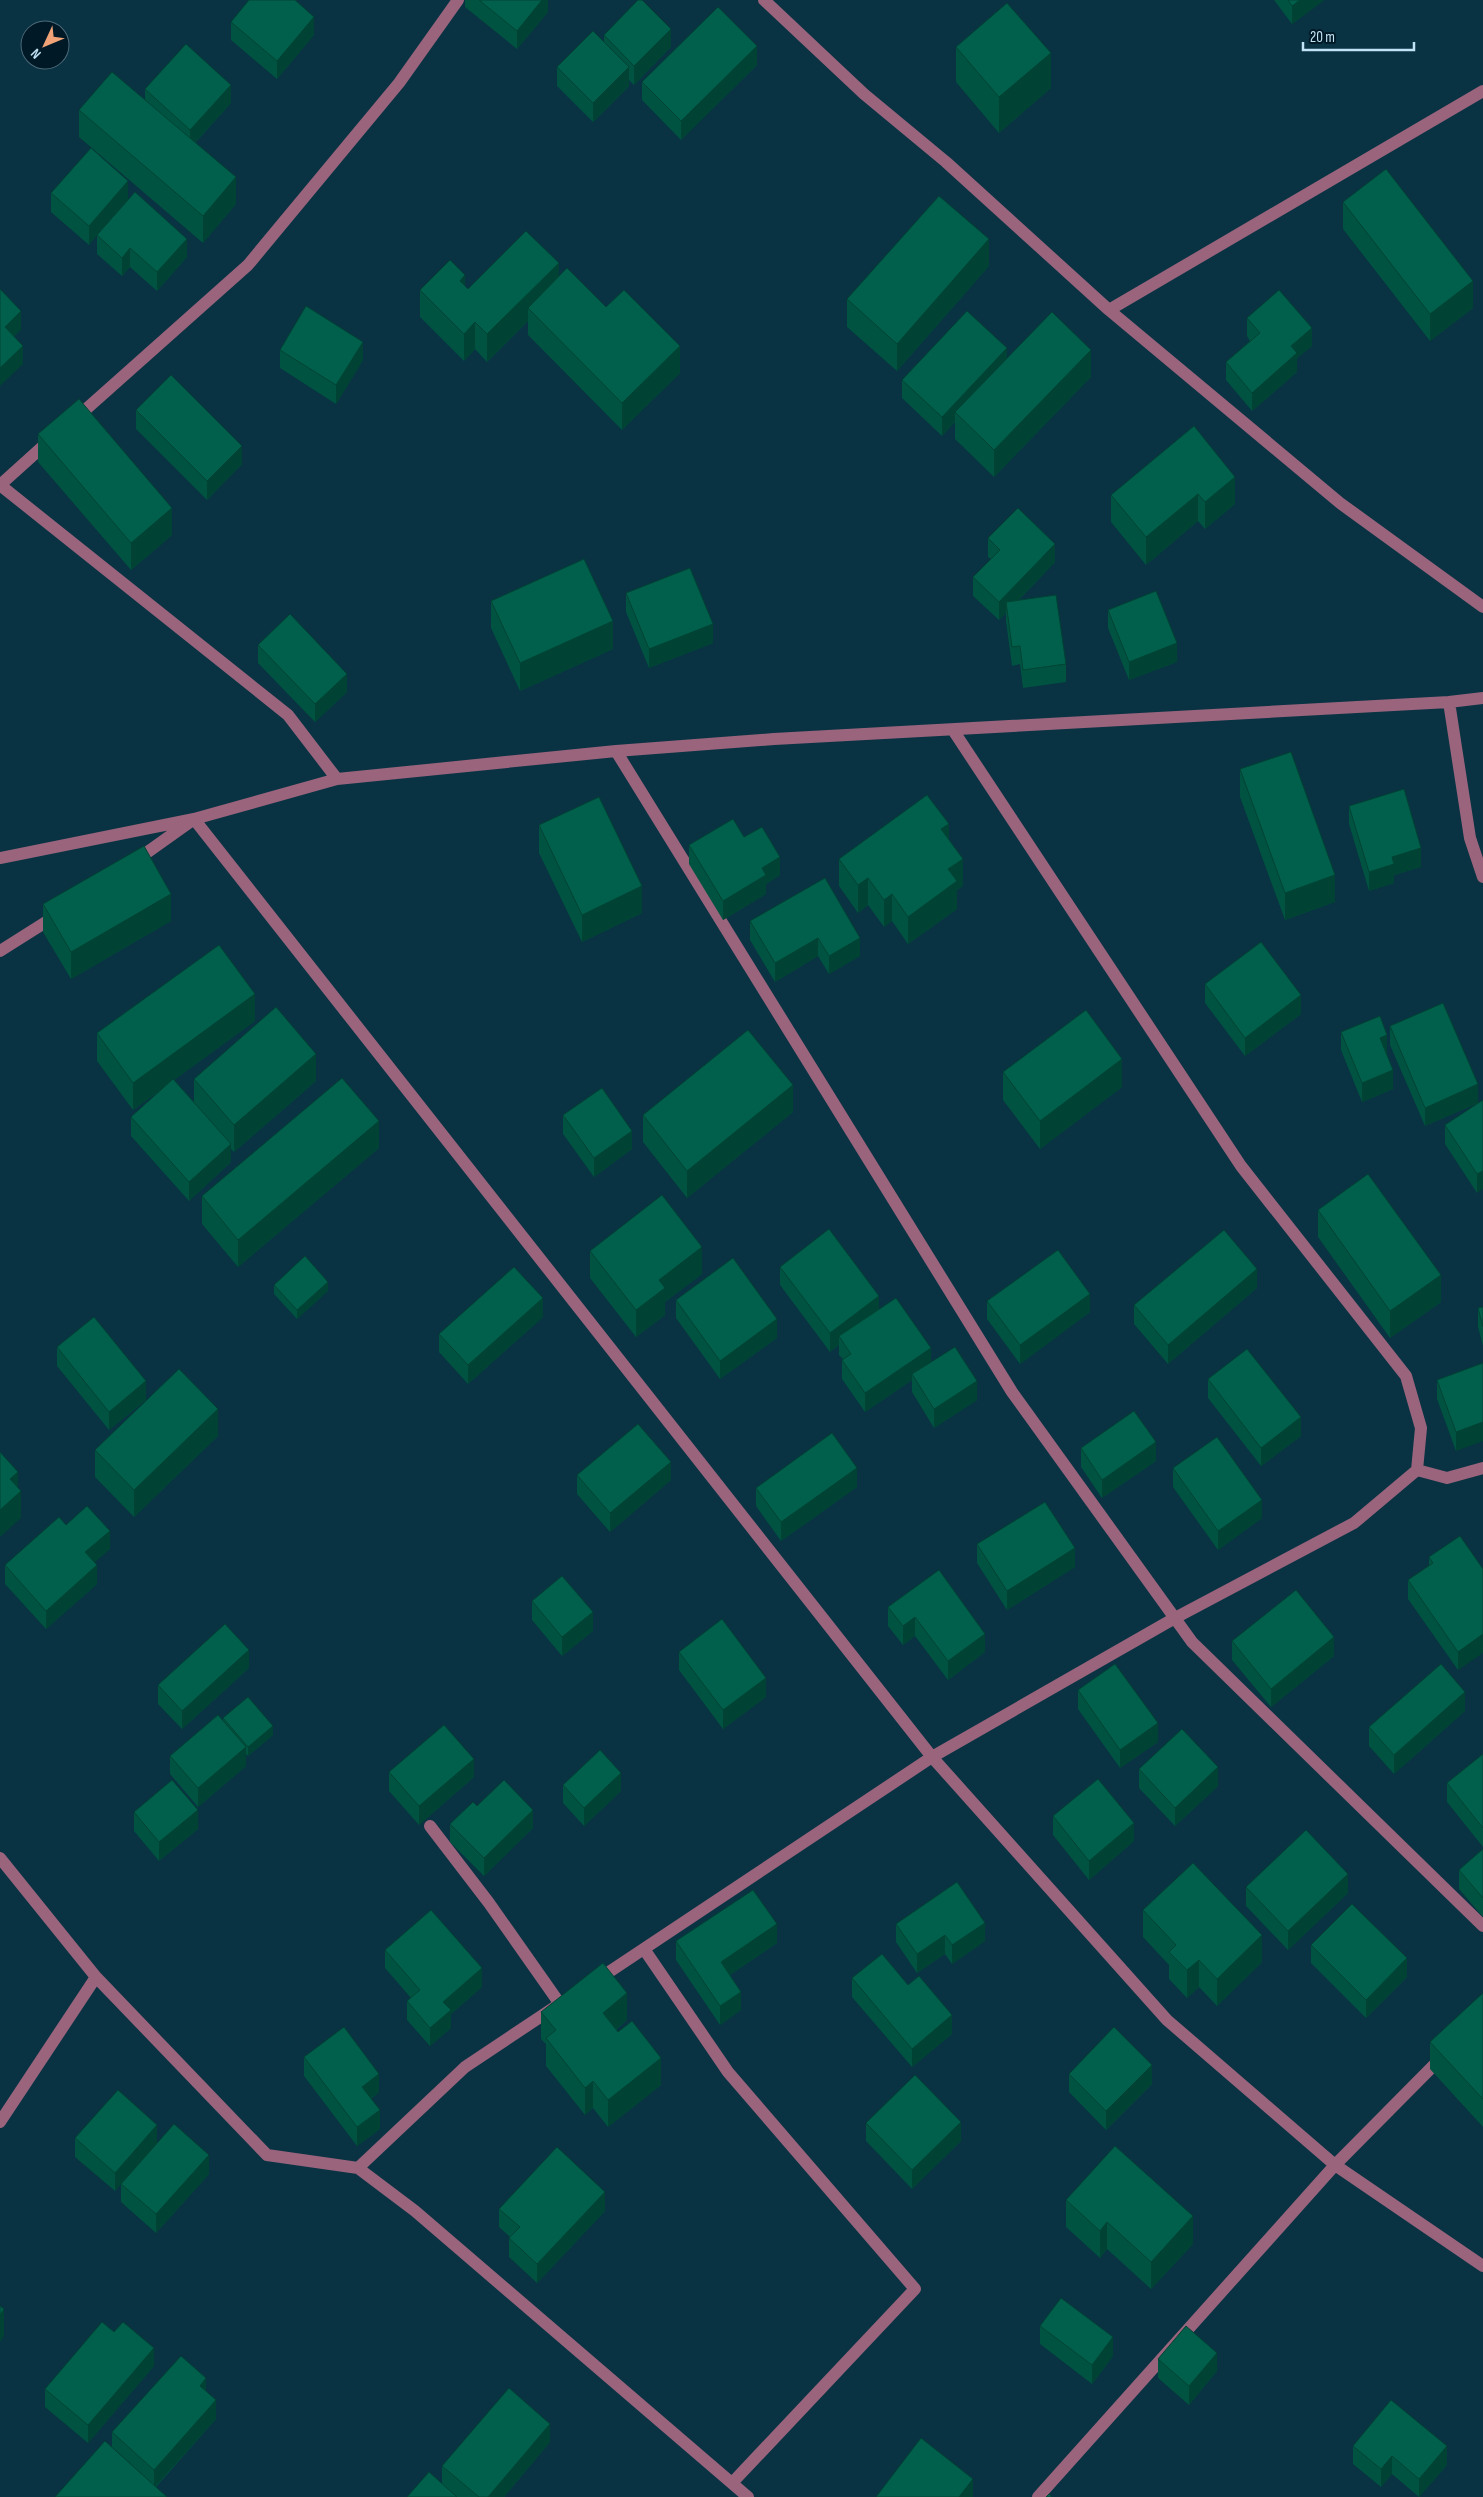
<svg xmlns="http://www.w3.org/2000/svg" width="1483" height="2497" viewBox="0 0 1483 2497" font-family="'Sofia Sans Condensed',sans-serif">
<style>
.lines{fill:none;stroke-linecap:round;stroke-linejoin:round}
.minor{stroke:#99647c;stroke-width:12}
.wall{fill:#005340}
.shaded-wall{fill:#004334}
.building{fill:#00604b;stroke:#004334}
</style>
<rect width="100%" height="100%" fill="#093243"/>
<g class="lines">
<!-- minor -->
<path class="minor" d="M764,0L864,94L946,162L1109,310L1340,503L1483,607
M1109,310L1483,91
M75,419L248,265L399,83L458,0
M0,485L50,440
M0,485L288,715L337,779
M1449,702L1470,838L1483,877
M953,730L1241,1166L1406,1376L1421,1428L1417,1470L1447,1478L1483,1468
M616,751L1012,1392L1192,1642L1483,1926
M0,858L194,819L337,779L616,751L774,739L1449,702L1483,698
M135,861L194,819L932,1757L1167,2020L1335,2165L1483,2266
M0,951L57,915
M430,1826L489,1903L560,2004
M0,1858L96,1977L267,2155L358,2168L415,2211L748,2497
M644,1949L728,2072L915,2289L732,2483
M597,1980L932,1757L1175,1618L1354,1523L1417,1470
M0,2122L96,1977
M358,2168L465,2067L555,2007
M1038,2497L1335,2165L1441,2058"/>
</g>
<!-- wall -->
<path class="wall" d="M465,0H548V12L517,49L465,7Z
M1274,0H1324L1292,24Z
M231,22L314,35L277,79L231,40Z
M604,35L671,47L634,85L629,80V86L593,122L557,86V67L604,42Z
M956,47L1051,88L999,133L956,82Z
M757,65L681,140L642,100V82Z
M145,89L231,103L195,143L236,204L203,243L79,137V110L145,100Z
M51,193L128,199L103,228L187,257L157,291L130,267L122,276L97,254V235L89,245L51,212Z
M1343,202L1473,308L1430,341L1343,229Z
M989,266L897,371L847,327V299Z
M559,277L606,307L680,373L622,430L528,335V321L487,362L475,349L464,361L420,317V290L465,286L468,289Z
M1247,318L1312,346L1297,358V372L1252,411L1226,380V362L1250,341L1247,336Z
M280,350L363,360L336,404L280,368Z
M1007,358L1091,377L994,477L955,439V422L942,436L902,398V380Z
M136,410L242,464L207,500L136,429Z
M38,434L172,535L131,570L38,462Z
M1235,477V504L1205,529L1198,521L1146,565L1111,522V495Z
M988,538L1055,562L1018,601L1066,664V682L1023,688L1020,664L1012,666L1006,621V613L999,620L973,596V577L991,559L988,557Z
M626,593L713,643L649,668L626,612Z
M491,601L613,649L520,691L491,628Z
M1108,610L1177,662L1129,680L1108,628Z
M258,645L347,692L315,722L258,663Z
M1240,769L1335,902L1285,920L1240,797Z
M1349,806L1421,867L1394,875V883L1369,891L1349,824Z
M539,825L642,913L582,942L539,853Z
M744,837L780,875L766,884V894L723,920L689,864V845Z
M949,839L963,886L957,890V909L908,944L892,921L884,927L868,905L858,913L839,886V859Z
M825,878L860,956L829,974L818,956L775,982L750,940V921Z
M43,904L171,921L71,979L43,932Z
M1205,984L1301,1014L1245,1056L1205,1003Z
M255,1021L174,1080L194,1102V1079L316,1081L234,1152L231,1149V1162L189,1201L131,1136V1117L162,1089L133,1110L97,1061V1033Z
M1390,1026L1478,1103L1425,1126L1390,1045Z
M1341,1032L1387,1053L1386,1054L1393,1089L1362,1102L1341,1050Z
M1003,1072L1122,1087L1040,1149L1003,1100Z
M1483,1100L1477,1193L1445,1144V1125Z
M793,1112L687,1198L643,1142V1115Z
M563,1115L632,1149L594,1177L563,1134Z
M379,1148L238,1267L202,1224V1196Z
M1318,1210L1441,1302L1390,1338L1318,1237Z
M590,1251L702,1274L665,1302V1315L636,1337L590,1278Z
M780,1267L879,1309L931,1362L977,1400L934,1428L912,1392V1380L865,1412L842,1379V1360L843,1359L839,1355V1345L830,1352L780,1285Z
M274,1285L328,1291L297,1319L274,1294Z
M1257,1288L1168,1364L1134,1324V1305Z
M676,1300L777,1338L720,1379L676,1318Z
M987,1301L1090,1312L1020,1364L987,1319Z
M1483,1307V1346L1478,1327V1308Z
M543,1317L468,1384L439,1352V1334Z
M57,1347L146,1400L109,1430L57,1366Z
M1483,1363L1456,1451L1437,1399V1380Z
M1208,1379L1301,1436L1261,1466L1208,1398Z
M218,1436L134,1517L95,1477V1450Z
M1081,1448L1156,1461L1102,1498L1081,1467Z
M1173,1468L1262,1518L1218,1550L1173,1487Z
M577,1475L671,1480L610,1532L577,1494Z
M857,1487L781,1541L756,1506V1488Z
M66,1525L110,1549L94,1562L97,1584L46,1629L5,1584V1565Z
M1460,1536L1458,1670L1408,1599V1580L1429,1566V1557Z
M977,1544L1075,1567L1007,1610L977,1563Z
M939,1570L985,1652L948,1680L915,1636L903,1645L888,1626V1607Z
M532,1601L593,1631L562,1656L532,1620Z
M1232,1641L1334,1656L1271,1707L1232,1660Z
M679,1652L766,1697L723,1729L679,1670Z
M249,1668L182,1729L158,1704V1685Z
M1078,1690L1158,1742L1120,1768L1078,1709Z
M1465,1711L1394,1774L1369,1746V1727Z
M223,1718L273,1735L248,1756L246,1754V1766L198,1807L170,1774V1756L223,1720Z
M1483,1754V1847L1447,1802V1783Z
M1139,1769L1218,1786L1175,1826L1139,1788Z
M389,1772L474,1777L419,1825L389,1791Z
M563,1785L621,1791L584,1826L563,1803Z
M134,1812L198,1829L159,1861L134,1831Z
M1053,1816L1134,1841L1089,1880L1053,1835Z
M450,1824L533,1828L484,1876L450,1842Z
M1483,1849V1917L1459,1889V1870Z
M1246,1887L1348,1893L1288,1950L1246,1906Z
M1143,1910L1262,1962L1217,2006L1199,1987L1187,1998L1169,1979V1965L1143,1937Z
M896,1924L985,1941L952,1964L945,1954L917,1973L896,1942Z
M676,1941L777,1943L730,1975L741,2010L720,2025L676,1960Z
M1311,1945L1407,1977L1366,2018L1311,1963Z
M385,1950L482,1987L451,2014V2028L430,2046L407,2020V2001L411,1998L385,1968Z
M852,1978L908,1985L952,2034L912,2067L852,1997Z
M1483,1993V2127L1430,2069V2042Z
M541,2012L627,2020L616,2030L661,2085L608,2127L593,2108L585,2115L546,2066V2044L541,2039Z
M304,2057L379,2092L371,2099L380,2129L357,2146L304,2076Z
M1069,2074L1152,2084L1106,2130L1069,2092Z
M866,2123L961,2141L912,2189L866,2141Z
M75,2138L157,2143L209,2174L156,2233L121,2202V2184L115,2191L75,2157Z
M1066,2200L1193,2244L1151,2289L1107,2249L1100,2258L1066,2227Z
M499,2209L605,2211L537,2283L509,2257V2238L510,2237L499,2227Z
M1040,2326L1113,2356L1092,2384L1040,2344Z
M1158,2359L1217,2371L1189,2405L1158,2378Z
M154,2366L88,2443L45,2407V2389Z
M206,2392L216,2419L156,2487L112,2447V2432Z
M550,2442L504,2497H457L442,2484V2466Z
M1353,2446L1447,2465L1419,2497L1392,2474L1381,2487L1353,2464Z"/>
<!-- shaded-wall -->
<path class="shaded-wall" d="M542,0H548V12L517,49V31Z
M1300,0H1324L1292,24V6Z
M314,17V35L277,79V61Z
M671,29V47L634,85V66Z
M757,46V65L681,140V121Z
M1051,53V88L999,133V97Z
M629,67V86L593,122V103Z
M231,85V103L190,148V130Z
M236,177V204L203,243V216Z
M128,181V199L89,245V226Z
M187,239V257L157,291V272Z
M989,239V266L897,371V344Z
M130,248V267L122,276V258Z
M559,263V290L528,308V321L487,362V334Z
M465,275V302L460,281Z
M1473,281V308L1430,341V314Z
M21,311V330L5,345V327Z
M475,322V349L464,361V334Z
M1312,328V346L1297,358V372L1252,411V393L1291,346Z
M363,342V360L336,404V385Z
M23,346V364L0,386V368Z
M680,346V373L622,430V403Z
M1007,348V367L955,412V422L942,436V417Z
M1091,350V377L994,477V450Z
M242,446V464L207,500V481Z
M1235,477V504L1205,529V502Z
M1198,494V521L1146,565V537Z
M172,508V535L131,570V543Z
M1055,544V562L1007,612L1006,602V613L999,620V602Z
M613,621V649L520,691V663Z
M713,624V643L649,668V649Z
M1177,643V662L1129,680V662Z
M347,674V692L315,722V704Z
M949,824V852L941,829Z
M1421,848V867L1394,875V883L1369,891V872L1392,857Z
M780,857V875L766,884V894L723,920V901L762,868Z
M963,859V886L957,890V909L908,944V917L948,869Z
M1335,875V902L1285,920V893Z
M868,878V905L858,913V885Z
M642,886V913L582,942V915Z
M171,894V921L71,979V952Z
M892,894V921L884,927V900Z
M818,938V956L775,982V963Z
M860,938V956L829,974V956Z
M255,994V1021L133,1110V1083Z
M1301,995V1014L1245,1056V1038Z
M1387,1035V1053L1380,1056V1038Z
M316,1054V1081L234,1152V1125Z
M1122,1059V1087L1040,1149V1121Z
M1393,1070V1089L1362,1102V1083Z
M1478,1084V1103L1425,1126V1108Z
M793,1085V1112L687,1198V1171Z
M379,1121V1148L238,1267V1240Z
M632,1131V1149L594,1177V1158Z
M231,1144V1162L189,1201V1182Z
M1483,1171V1189L1477,1193V1174Z
M702,1247V1274L665,1302V1315L636,1337V1310L659,1280Z
M1257,1269V1288L1168,1364V1345Z
M1441,1275V1302L1390,1338V1311Z
M328,1282V1291L297,1319V1310Z
M1090,1294V1312L1020,1364V1345Z
M879,1296V1315L839,1336V1345L830,1352V1333Z
M543,1298V1317L468,1384V1365Z
M777,1319V1338L720,1379V1361Z
M931,1348V1367L912,1374V1380L865,1412V1393Z
M146,1381V1400L109,1430V1412Z
M977,1381V1400L934,1428V1409Z
M218,1409V1436L134,1517V1490Z
M1301,1417V1436L1261,1466V1448Z
M1483,1422V1441L1456,1451V1432Z
M1156,1442V1461L1102,1498V1480Z
M671,1462V1480L610,1532V1513Z
M857,1468V1487L781,1541V1522Z
M18,1472V1493L21,1491V1518L0,1537V1510L10,1479Z
M1262,1500V1518L1218,1550V1531Z
M110,1531V1549L85,1571V1552Z
M1075,1548V1567L1007,1610V1591Z
M97,1565V1584L46,1629V1611Z
M593,1612V1631L562,1656V1637Z
M915,1617V1636L903,1645V1626Z
M985,1634V1652L948,1680V1661Z
M1483,1634V1653L1458,1670V1652Z
M1334,1637V1656L1271,1707V1689Z
M249,1650V1668L182,1729V1711Z
M766,1678V1697L723,1729V1710Z
M1465,1692V1711L1394,1774V1755Z
M1158,1723V1742L1120,1768V1750Z
M273,1726V1735L248,1756V1747Z
M246,1747V1766L198,1807V1788Z
M474,1759V1777L419,1825V1806Z
M1218,1767V1786L1175,1826V1808Z
M621,1773V1791L584,1826V1808Z
M198,1810V1829L159,1861V1842Z
M533,1810V1828L484,1876V1858Z
M1134,1823V1841L1089,1880V1861Z
M1348,1874V1893L1288,1950V1931Z
M985,1923V1941L952,1964V1945Z
M777,1924V1943L721,1981V1962Z
M945,1935V1954L917,1973V1954Z
M1262,1935V1962L1217,2006V1979Z
M1407,1958V1977L1366,2018V2000Z
M1199,1960V1987L1187,1998V1970Z
M482,1968V1987L451,2014V2028L430,2046V2028L443,2002Z
M741,1992V2010L720,2025V2006Z
M627,1993V2020L603,2040V2013Z
M952,2015V2034L912,2067V2049Z
M661,2058V2085L608,2127V2100Z
M1152,2065V2084L1106,2130V2111Z
M379,2074V2092L362,2106V2087Z
M593,2081V2108L585,2115V2088Z
M380,2110V2129L357,2146V2127Z
M961,2122V2141L912,2189V2170Z
M157,2125V2144L115,2191V2173Z
M209,2155V2174L156,2233V2214Z
M605,2192V2211L537,2283V2264Z
M1193,2216V2244L1151,2289V2262Z
M1107,2222V2249L1100,2258V2231Z
M4,2309V2336L0,2342V2315Z
M1113,2337V2356L1092,2384V2365Z
M154,2348V2366L88,2443V2425Z
M1217,2353V2371L1189,2405V2386Z
M206,2378V2397L200,2386Z
M216,2400V2419L154,2488V2470Z
M550,2424V2442L504,2497H488Z
M1447,2446V2465L1419,2497V2479Z
M1392,2456V2474L1381,2487V2469Z
M973,2479V2497H959Z"/>
<!-- building -->
<path class="building" d="M249,0H295L314,17L277,61L231,22Z
M479,0H542L517,31Z
M638,0H642L671,29L634,66L604,35Z
M1288,0H1300L1292,6Z
M1007,3L1051,53L999,97L956,47Z
M718,7L757,46L681,121L642,82Z
M593,31L629,67L593,103L557,67Z
M186,44L231,85L190,130L145,89Z
M112,72L236,177L203,216L79,110Z
M91,148L128,181L89,226L51,193Z
M1386,169L1473,281L1430,314L1343,202Z
M135,192L187,239L157,272L130,248L122,258L97,235Z
M939,196L989,239L897,344L847,299Z
M526,231L559,263L487,334L475,322L464,334L420,290L450,260L465,275L460,281L468,289Z
M567,268L606,307L624,290L680,346L622,403L528,308Z
M0,289L21,311L5,327L23,346L0,368Z
M1279,290L1312,328L1291,346L1297,353L1252,393L1226,362L1260,333L1247,318Z
M306,306L363,342L336,385L280,350Z
M967,311L1007,348L942,417L902,380Z
M1052,312L1091,350L994,450L955,412Z
M171,375L242,446L207,481L136,410Z
M79,399L172,508L131,543L38,434Z
M1194,426L1235,477L1205,502L1198,494L1146,537L1111,495Z
M1018,508L1055,544L999,602L973,577L1000,550L988,538Z
M584,559L613,621L520,663L491,601Z
M690,568L713,624L649,649L626,593Z
M1156,591L1177,643L1129,662L1108,610Z
M1056,595L1066,664L1023,670L1020,646L1012,647L1006,602Z
M290,614L347,674L315,704L258,645Z
M1291,752L1335,875L1285,893L1240,769Z
M1404,789L1421,848L1392,857L1394,864L1369,872L1349,806Z
M927,795L949,824L941,829L963,859L948,869L957,881L908,917L892,894L884,900L868,878L858,885L839,859Z
M599,797L642,886L582,915L539,825Z
M733,819L744,837L762,827L780,857L762,868L766,875L723,901L689,845Z
M144,846L171,894L71,952L43,904Z
M825,878L860,938L829,956L818,938L775,963L750,921Z
M1261,942L1301,995L1245,1038L1205,984Z
M219,945L255,994L133,1083L97,1033Z
M1443,1003L1478,1084L1425,1108L1390,1026Z
M276,1007L316,1054L234,1125L194,1079Z
M1086,1010L1122,1059L1040,1121L1003,1072Z
M1380,1016L1387,1035L1380,1038L1393,1070L1362,1083L1341,1032Z
M748,1030L793,1085L687,1171L643,1115Z
M342,1078L379,1121L238,1240L202,1196Z
M173,1079L231,1144L189,1182L131,1117Z
M602,1088L632,1131L594,1158L563,1115Z
M1483,1100V1171L1477,1174L1445,1125Z
M1368,1174L1441,1275L1390,1311L1318,1210Z
M662,1195L702,1247L659,1280L665,1288L636,1310L590,1251Z
M829,1229L879,1296L830,1333L780,1267Z
M1224,1230L1257,1269L1168,1345L1134,1305Z
M1058,1250L1090,1294L1020,1345L987,1301Z
M305,1256L328,1282L297,1310L274,1285Z
M733,1258L777,1319L720,1361L676,1300Z
M514,1267L543,1298L468,1365L439,1334Z
M896,1298L931,1348L865,1393L842,1360L851,1354L839,1336Z
M1483,1307V1327L1478,1308Z
M94,1317L146,1381L109,1412L57,1347Z
M955,1347L977,1381L934,1409L912,1374Z
M1247,1349L1301,1417L1261,1448L1208,1379Z
M1483,1363V1422L1456,1432L1437,1380Z
M179,1369L218,1409L134,1490L95,1450Z
M1134,1411L1156,1442L1102,1480L1081,1448Z
M638,1424L671,1462L610,1513L577,1475Z
M832,1433L857,1468L781,1522L756,1488Z
M1217,1437L1262,1500L1218,1531L1173,1468Z
M0,1452L18,1472L10,1479L21,1491L0,1510Z
M1045,1502L1075,1548L1007,1591L977,1544Z
M87,1506L110,1531L85,1552L97,1565L46,1611L5,1565L59,1517L66,1525Z
M1460,1536L1483,1569V1634L1458,1652L1408,1580L1433,1563L1429,1557Z
M939,1570L985,1634L948,1661L915,1617L903,1626L888,1607Z
M562,1576L593,1612L562,1637L532,1601Z
M1296,1590L1334,1637L1271,1689L1232,1641Z
M722,1619L766,1678L723,1710L679,1652Z
M225,1624L249,1650L182,1711L158,1685Z
M1115,1664L1158,1723L1120,1750L1078,1690Z
M1441,1664L1465,1692L1394,1755L1369,1727Z
M248,1697L273,1726L248,1747L223,1718Z
M218,1715L246,1747L198,1788L170,1756Z
M444,1725L474,1759L419,1806L389,1772Z
M1182,1729L1218,1767L1175,1808L1139,1769Z
M600,1750L621,1773L584,1808L563,1785Z
M1483,1754V1828L1447,1783Z
M1098,1779L1134,1823L1089,1861L1053,1816Z
M172,1780L198,1810L159,1842L134,1812Z
M504,1780L533,1810L484,1858L450,1824L473,1802L477,1806Z
M1306,1830L1348,1874L1288,1931L1246,1887Z
M1483,1849V1898L1459,1870Z
M1193,1863L1262,1935L1217,1979L1199,1960L1187,1970L1169,1952L1176,1945L1143,1910Z
M957,1882L985,1923L952,1945L945,1935L917,1954L896,1924Z
M753,1890L777,1924L721,1962L741,1992L720,2006L676,1941Z
M1352,1904L1407,1958L1366,2000L1311,1945Z
M431,1910L482,1968L443,2002L451,2010L430,2028L407,2001L420,1990L385,1950Z
M882,1954L908,1985L919,1976L952,2015L912,2049L852,1978Z
M603,1963L627,1993L603,2013L618,2032L632,2021L661,2058L608,2100L593,2081L585,2088L546,2038L556,2030L541,2012Z
M1483,1993V2099L1430,2042Z
M344,2027L379,2074L362,2087L380,2110L357,2127L304,2057Z
M1114,2027L1152,2065L1106,2111L1069,2074Z
M915,2075L961,2122L912,2170L866,2123Z
M118,2090L157,2125L115,2173L75,2138Z
M174,2124L209,2155L156,2214L121,2184Z
M1115,2146L1193,2216L1151,2262L1107,2222L1100,2231L1066,2200Z
M557,2147L605,2192L537,2264L509,2238L520,2227L499,2209Z
M1061,2298L1113,2337L1092,2365L1040,2326Z
M0,2306L4,2309L0,2315Z
M102,2322L114,2332L123,2322L154,2348L88,2425L45,2389Z
M1186,2326L1217,2353L1189,2386L1158,2359Z
M181,2356L206,2378L200,2386L216,2400L154,2470L112,2432Z
M509,2388L550,2424L488,2497H479L442,2466Z
M1391,2400L1447,2446L1419,2479L1392,2456L1381,2469L1353,2446Z
M921,2438L973,2479L959,2497H876Z
M105,2441L167,2497H55Z
M429,2472L457,2497H407Z
M1049,2494L1052,2497H1046Z"/>
<!-- north arrow -->
<g transform="translate(45 45) rotate(226)"><circle r="24" fill="#001926" stroke="#4d6a79"/>
<path d="M0-4L9 19L0 12L-9 19Z" fill="#efa377"/>
<text y="-8" font-size="14" font-weight="bold" text-anchor="middle" fill="#c0e3f5">N</text>
</g>
<!-- scale -->
<path d="M1303 42v8h111v-8" fill="none" stroke="#c0e3f5" stroke-width="2.5"/>
<text x="1310" y="42" font-size="15" fill="#c0e3f5" stroke="#001926" stroke-width="4" paint-order="stroke">20 m</text>
</svg>
